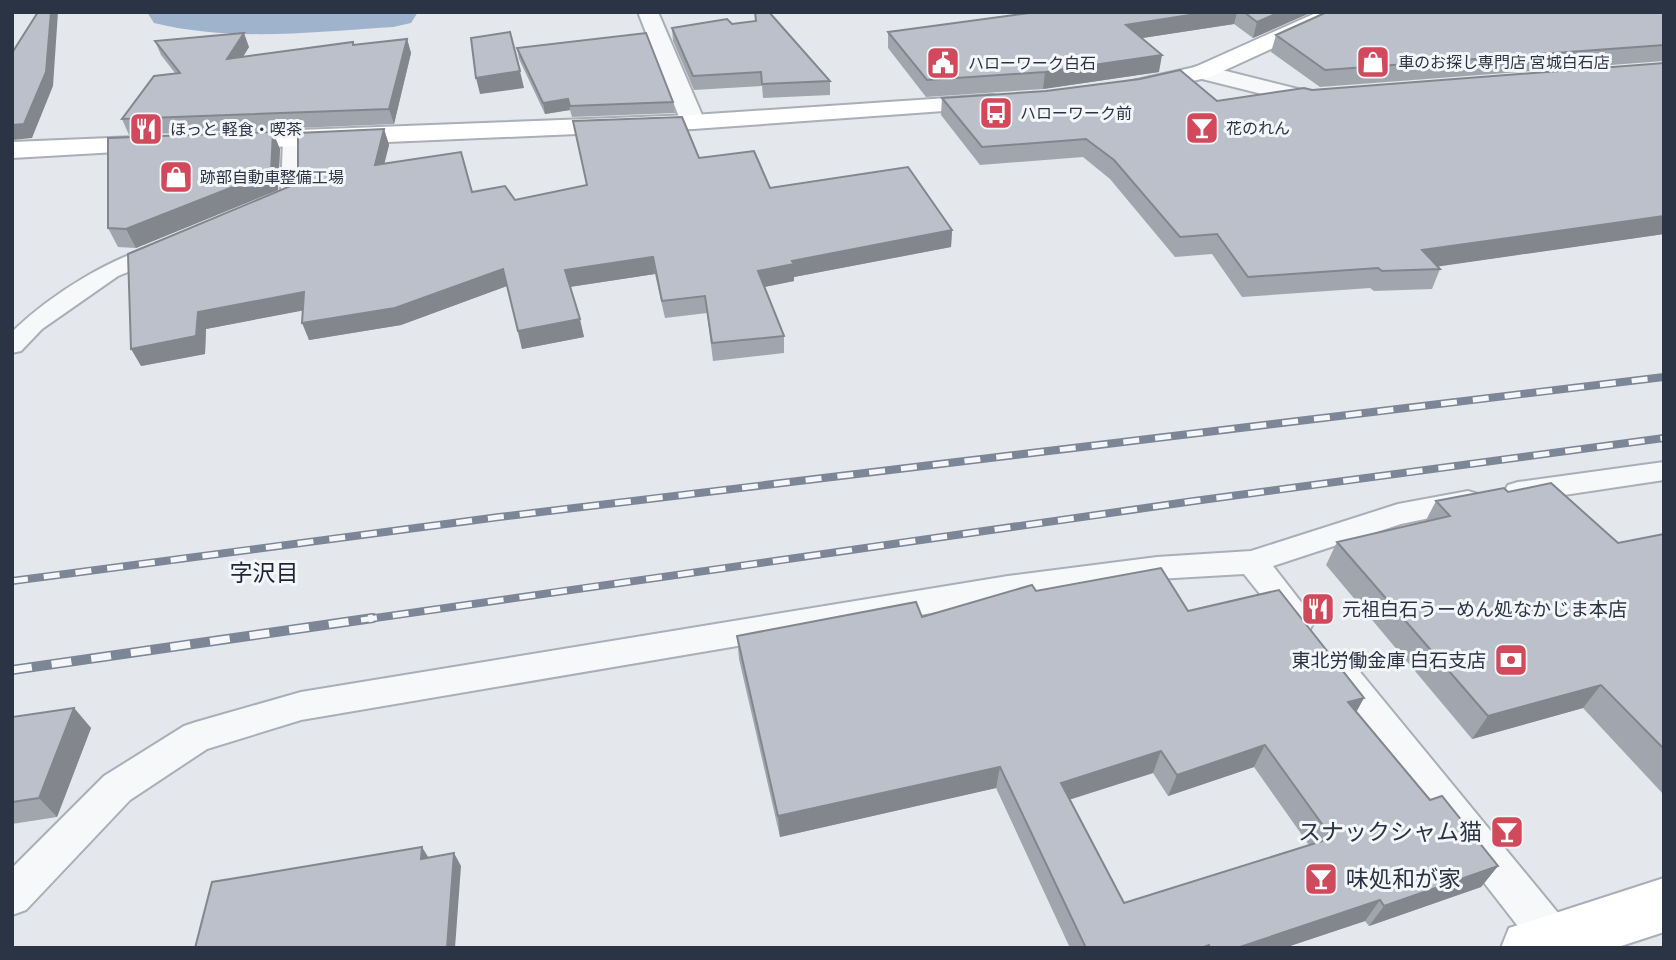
<svg xmlns="http://www.w3.org/2000/svg" width="1676" height="960" viewBox="0 0 1676 960" font-family="Overpass,'Noto Sans JP',sans-serif">
<style>
.lines{fill:none;stroke-linecap:round;stroke-linejoin:round}
.river{fill:#9fb4cc;fill-rule:evenodd}
.lane-casing{stroke:#a9aeb7;stroke-width:4}
.street-casing{stroke:#a9aeb7;stroke-width:4}
.secondary-casing{stroke:#a9aeb7;stroke-width:4}
.lane{fill:#f7f8fa;fill-rule:evenodd}
.street{fill:#f7f8fa;fill-rule:evenodd}
.secondary{fill:#fff;fill-rule:evenodd}
.rail-far1-casing{stroke:#7d8696;stroke-width:8}
.rail-casing{stroke:#7d8696;stroke-width:10}
.rail-far1{stroke:#f4f6f9;stroke-width:5;stroke-dasharray:16;stroke-linecap:butt}
.rail{stroke:#f4f6f9;stroke-width:7;stroke-dasharray:20;stroke-linecap:butt}
.wall{fill:#a1a5ae;fill-rule:evenodd}
.shaded-wall{fill:#83868d}
.building{fill:#bbc0ca;stroke:#83868d;stroke-width:2;fill-rule:evenodd}
.labels{text-anchor:middle;stroke-width:6;stroke-linejoin:round;paint-order:stroke}
.far-poi-label{font-size:16px;fill:#2b3445;stroke:#f4f6f9;text-anchor:start}
.poi-label{font-size:19px;fill:#2b3445;stroke:#f4f6f9;text-anchor:start}
.quarter-label{font-size:23px;fill:#1d2536;stroke:#f4f6f9}
.near-poi-label{font-size:23px;fill:#2b3445;stroke:#f4f6f9;text-anchor:end}
</style>
<rect width="100%" height="100%" fill="#e4e7ec"/>
<g class="lines">
<!-- river -->
<path class="river" d="M147,12H418L411,23L393,27C315,32 231,42 154,23Z"/>
<defs>
<path id="lane" d="M292,133L301,139V195C292,205 269,215 256,211L253,207L256,203L281,192L283,139Z
M165,243L173,244L176,249L173,254L118,276L42,329L21,351L12,353V332C51,294 112,256 165,243Z
M1664,462V480L1518,502L1508,499L1504,492L1508,485L1518,482Z
M1468,491L1478,494L1482,501L1478,508L1401,524L1273,566L1315,620L1310,629L1299,632L1288,629L1244,574L1157,579L1008,600L301,720L207,749L130,800L26,910L12,915V868L104,776L184,726L196,722L301,692L1008,576L1157,557L1251,551L1398,504Z
M1339,657L1351,661L1568,925L1574,939L1571,948H1535L1327,681L1322,671L1327,661Z"/>
<path id="street" d="M638,12H658L705,122L702,127L693,129L684,127L681,122Z
M1202,65L1306,91H1338L1342,96L1338,101L1306,105L1194,77L1191,72L1194,67Z"/>
<path id="secondary" d="M1318,12H1346L1343,16L1210,77L1136,94L1128,92L1124,87L1128,82L1195,67Z
M992,95L1000,97L1004,102L1000,107L693,129L224,149L215,146L211,141L215,136L224,133L693,115Z
M160,136L169,139L173,144L169,149L12,158V142Z
M1664,878V932L1615,948H1501L1509,928Z"/>
</defs>
<!-- lane casing -->
<use href="#lane" class="lane-casing"/>
<!-- street casing -->
<use href="#street" class="street-casing"/>
<!-- secondary casing -->
<use href="#secondary" class="secondary-casing"/>
<!-- lane -->
<use href="#lane" class="lane"/>
<!-- street -->
<use href="#street" class="street"/>
<!-- secondary -->
<use href="#secondary" class="secondary"/>
<defs>
<path id="rail-far1" d="M12,581L499,517L1664,377
M361,620L1194,501L1664,438"/>
<path id="rail" d="M12,670L373,618"/>
</defs>
<!-- rail-far1 casing -->
<use href="#rail-far1" class="rail-far1-casing"/>
<!-- rail casing -->
<use href="#rail" class="rail-casing"/>
<!-- rail-far1 -->
<use href="#rail-far1" class="rail-far1"/>
<!-- rail -->
<use href="#rail" class="rail"/>
</g>
<!-- wall -->
<path class="wall" d="M755,12H769L830,81V95L763,98L762,86L694,90L673,41L672,28L732,24L755,21Z
M1012,12H1312L1253,38L1234,24L1142,38L1159,72L1043,89L926,97L888,48V32L1016,15Z
M1664,12V61L1320,87L1271,52L1276,35Z
M407,39L411,53L394,124L129,135L122,119L175,73L161,55L155,41L249,47L243,57Z
M517,48L673,102L675,113L572,117L570,110L545,114L519,59Z
M1664,63V234L1438,266L1440,269L1432,289L1374,291L1370,288L1242,297L1212,254L1175,257L1110,179L1083,157L980,165L941,115L942,98L1217,101L1312,90Z
M573,121L699,158L770,188L952,230L951,247L794,277V281L764,287L784,336V353L713,361L707,313L665,318L655,274L570,287L584,337L522,349L507,286L401,325L309,340L303,310L206,329L205,354L141,366L293,185L384,129L389,145L384,164L472,192L515,200L587,185Z
M280,149L278,190L136,248L118,247L108,228Z
M1508,492L1618,543L1664,534V795L1583,708L1472,739L1326,565L1337,542L1425,522L1436,501Z
M1036,591L1188,611L1356,712L1430,800L1498,866L1481,887L1369,926L1365,921L1284,948H1070L996,788L780,837L739,659L737,636L922,617ZM1254,767L1309,845L1124,903L1069,800L1153,773L1168,796Z
M74,708L91,728L57,817L12,824V717Z"/>
<!-- shaded-wall -->
<path class="shaded-wall" d="M51,12H58L53,86L32,138L12,140V125Z
M1209,12H1237L1234,24L1123,41L1126,25Z
M1280,12H1312L1253,38L1257,22Z
M244,33L249,47L232,74L227,59Z
M407,39L411,53L394,124L389,109Z
M1162,55L1159,72L1043,89L1045,72Z
M520,71L524,88L480,94L476,78Z
M568,99L570,110L545,114L543,103Z
M384,129L389,145L380,181L375,165Z
M273,132L280,149L278,190L136,248L126,229Z
M1664,216V234L1414,270L1422,250Z
M952,230L951,247L794,277V281L759,288L758,271L792,261Z
M653,257L655,274L569,287L565,270Z
M503,269L507,286L401,325L309,340L302,323Z
M304,292L311,309L206,329L205,354L141,366L131,349L198,312Z
M580,319L584,337L522,349L518,331Z
M1601,685L1583,708L1472,739L1488,716Z
M1364,698L1352,720L1348,702Z
M74,708L91,728L57,817L39,798Z
M1265,745L1254,767L1168,796L1177,775Z
M1161,751L1153,773L1055,804L1061,783Z
M1000,767L996,788L780,837L778,816Z
M422,847L430,860L421,859Z
M454,853L461,866L455,948H447Z
M1498,866L1481,887L1369,926L1384,906Z
M1380,900L1365,921L1284,948H1237Z"/>
<!-- building -->
<path class="building" d="M38,12H51L46,72L24,124L12,125V53Z
M755,12H769L830,81L762,84L761,72L693,76L672,28L727,19L732,24L756,21Z
M1037,12H1209L1126,25L1162,55L1045,72L927,80L888,32Z
M1244,12H1280L1257,22Z
M1327,12H1664V45L1325,70L1276,35Z
M510,32L520,71L476,78L471,38Z
M244,33L227,59L353,42V45L407,39L389,109L122,119L154,76L180,73L155,41Z
M646,33L673,102L570,106L568,99L543,103L517,48Z
M1664,63V216L1422,250L1440,269L1382,271L1378,268L1248,277L1217,234L1180,237L1114,160L1086,139L982,147L942,98L1046,91L1140,79L1180,70L1217,101L1304,88L1312,90Z
M682,117L699,158L754,151L770,188L908,167L952,230L792,261L794,264L758,271L784,336L712,343L705,296L662,301L653,257L565,270L580,319L518,331L503,269L395,308L302,323L304,292L198,312L196,336L131,349L128,254L293,185L298,179V133L384,129L375,165L461,152L472,192L505,186L515,200L587,185L573,121Z
M273,132L271,172L126,229L108,228V138Z
M1551,483L1618,543L1664,534V749L1601,685L1488,716L1337,542L1450,516L1436,501L1504,488L1508,492Z
M1161,568L1188,611L1279,590L1364,698L1348,702L1430,800L1442,796L1498,866L1384,906L1380,900L1237,948H1210L1209,945L1201,948H1086L1000,767L778,816L737,636L916,602L922,617L1032,585L1036,591ZM1265,745L1332,838L1124,903L1061,783L1161,751L1177,775Z
M74,708L39,798L12,802V717Z
M422,847L421,859L454,853L447,948H195L212,882Z"/>
<!-- icons -->
<defs>
<symbol id="shop-square" viewBox="-11 -11 22 22"><rect x="-9" y="-9" width="18" height="18" rx="4" fill="#d1495b" stroke="#f4f6f9"/><path d="M-5-2.5h2.3a2.7 3.5 0 0 1 5.4 0H5L5.5 6h-11ZM-1.5-2.5h3a1.5 2.3 0 0 0-3 0Z" fill="#fff"/></symbol>
<symbol id="civic-square" viewBox="-11 -11 22 22"><rect x="-9" y="-9" width="18" height="18" rx="4" fill="#d1495b" stroke="#f4f6f9"/><path d="M-.6-6.5H3V-4.5H.6V-3L4-1V1h2V6H-6V1h2V-1L-.6-3ZM-1.2 2.5V6h2.4V2.5Z" fill="#fff"/></symbol>
<symbol id="bus-square" viewBox="-11 -11 22 22"><rect x="-9" y="-9" width="18" height="18" rx="4" fill="#d1495b" stroke="#f4f6f9"/><path d="M-5-6H5V4H4V6H2V4H-2V6H-4V4H-5ZM-3.5-4V0h7V-4ZM-3.5 1.2v1.5H-2V1.2ZM2 1.2v1.5H3.5V1.2Z" fill="#fff"/></symbol>
<symbol id="bar-square" viewBox="-11 -11 22 22"><rect x="-9" y="-9" width="18" height="18" rx="4" fill="#d1495b" stroke="#f4f6f9"/><path d="M-6-5H6L.8 .8V4.5H3.5V6h-7V4.5H-.8V.8Z" fill="#fff"/></symbol>
<symbol id="restaurant-square" viewBox="-11 -11 22 22"><rect x="-9" y="-9" width="18" height="18" rx="4" fill="#d1495b" stroke="#f4f6f9"/><path d="M-5-6h1v4h1v-4h1v4h1v-4h1v5L-1.5 .5V6h-2V.5L-5-1ZM5-6V6H3V1.5H1.5Q1.5-4 5-6Z" fill="#fff"/></symbol>
<symbol id="bank-square" viewBox="-11 -11 22 22"><rect x="-9" y="-9" width="18" height="18" rx="4" fill="#d1495b" stroke="#f4f6f9"/><path d="M-6-4H6V4H-6ZM0-2.3a2.3 2.3 0 1 0 0 4.6a2.3 2.3 0 1 0 0-4.6Z" fill="#fff"/></symbol>
</defs>
<g fill-rule="evenodd">
<use href="#shop-square" x="1354" y="43" width="38" height="38"/>
<use href="#civic-square" x="924" y="44" width="38" height="38"/>
<use href="#bus-square" x="977" y="94" width="38" height="38"/>
<use href="#bar-square" x="1183" y="109" width="38" height="38"/>
<use href="#restaurant-square" x="127" y="110" width="38" height="38"/>
<use href="#shop-square" x="157" y="158" width="38" height="38"/>
<use href="#restaurant-square" x="1299" y="590" width="38" height="38"/>
<use href="#bank-square" x="1492" y="641" width="38" height="38"/>
<use href="#bar-square" x="1488" y="813" width="38" height="38"/>
<use href="#bar-square" x="1302" y="860" width="38" height="38"/>
</g>
<g class="labels">
<!-- far-poi labels -->
<g class="far-poi-label">
<text x="1398" y="68">車のお探し専門店 宮城白石店</text>
<text x="968" y="69">ハローワーク白石</text>
<text x="1020" y="119">ハローワーク前</text>
<text x="1226" y="134">花のれん</text>
<text x="170" y="135">ほっと 軽食・喫茶</text>
<text x="200" y="183">跡部自動車整備工場</text>
</g>
<!-- poi labels -->
<g class="poi-label">
<text x="1342" y="616">元祖白石うーめん処なかじま本店</text>
<text x="1486" y="667" text-anchor="end">東北労働金庫 白石支店</text>
</g>
<!-- quarter labels -->
<g class="quarter-label">
<text x="264" y="581">字沢目</text>
</g>
<!-- near-poi labels -->
<g class="near-poi-label">
<text x="1482" y="840">スナックシャム猫</text>
<text x="1346" y="887" text-anchor="start">味処和が家</text>
</g>
</g>
<!-- border -->
<rect width="1676" height="960" fill="none" stroke="#2b3445" stroke-width="28"/>
</svg>
